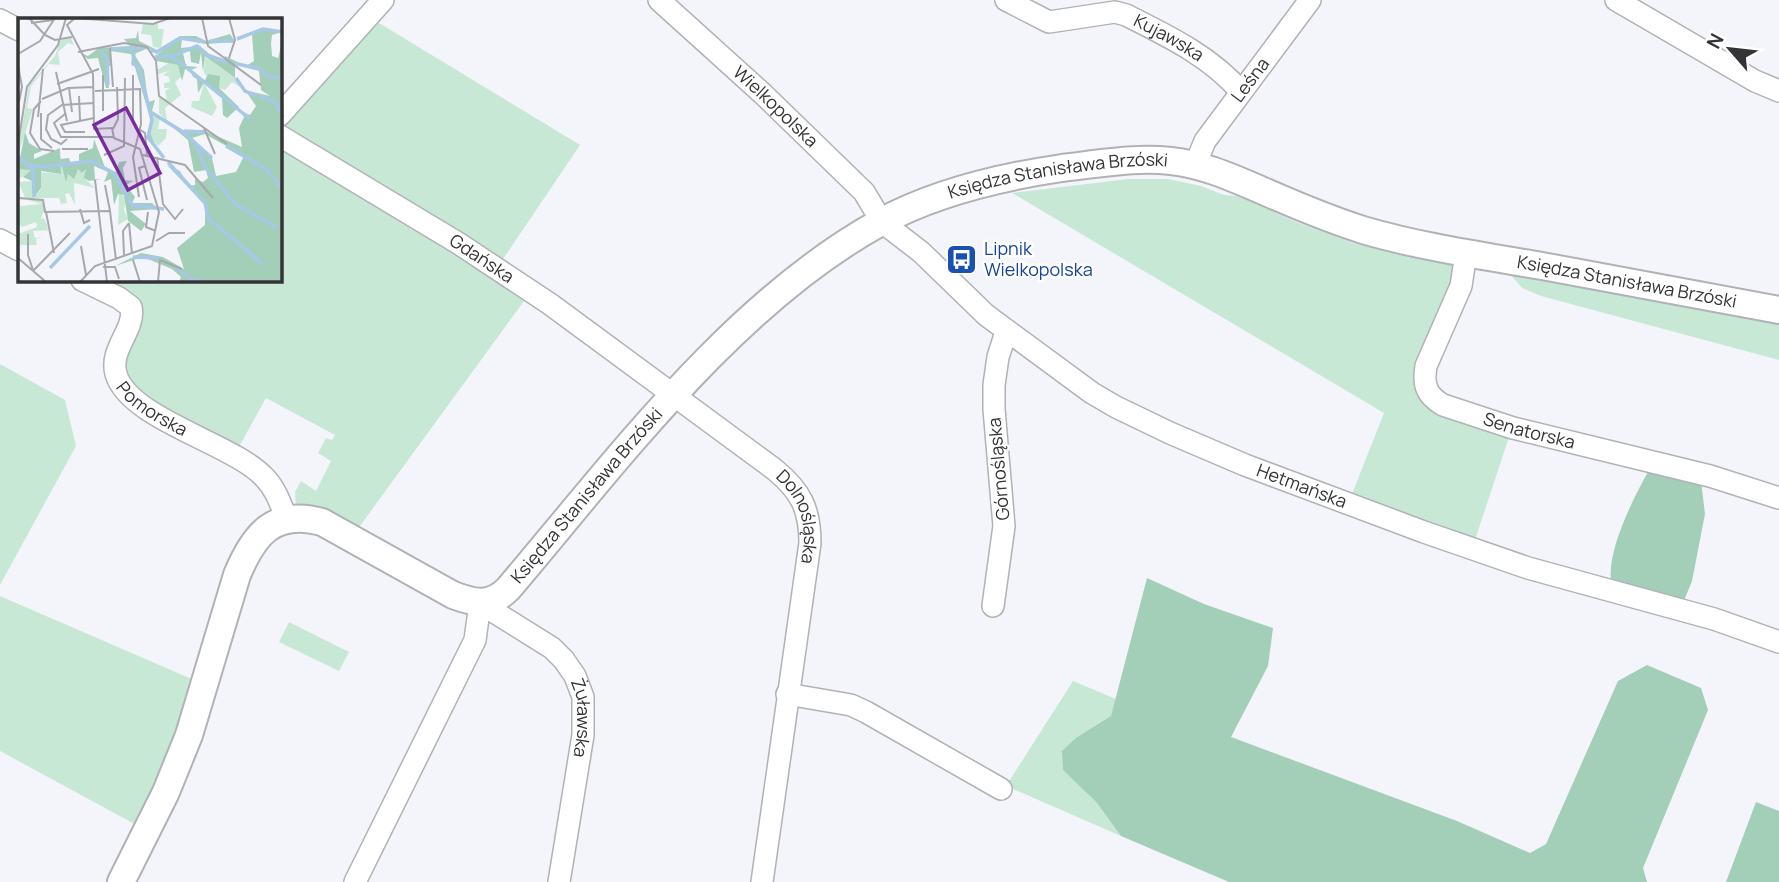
<svg xmlns="http://www.w3.org/2000/svg" width="1779" height="882" viewBox="0 0 1779 882" font-family="Manrope,sans-serif">
<style>
.green{fill:#c7e8d5}
.forest{fill:#a3ceb7}
.lines{fill:none;stroke-linecap:round;stroke-linejoin:round}
.minor-casing{stroke:#b1b2b7;stroke-width:24}
.tertiary-casing{stroke:#b1b2b7;stroke-width:30}
.minor{stroke:#fff;stroke-width:21}
.tertiary{stroke:#fff;stroke-width:26}
.labels{text-anchor:middle;stroke-width:5;stroke-linejoin:round;paint-order:stroke}
.street-label{font-size:18px;fill:#343436;stroke:#fff}
.transit-label{font-size:18px;fill:#164399;stroke:#fff;text-anchor:start}
.inset-river{fill:none;stroke:#a7c9e7;stroke-width:3.5}
.inset-road{fill:none;stroke:#a7a8ac;stroke-width:2}
.view{fill:#782d9f;fill-opacity:0.15;stroke:#782d9f;stroke-width:3.5}
.inset-edge{fill:none;stroke:#343436;stroke-width:3.5}
</style>
<rect width="100%" height="100%" fill="#f4f5fa"/>
<!-- green -->
<path class="green" d="M374,20L580,145L499,265L286,131L284,122Z
M280,144L527,297L357,530L296,508L295,492L301,481L316,491L331,461L318,453L326,438L332,440L335,435L266,398L240,445L235,450L144,396L123,372L136,322L116,291L115,280H280Z
M1128,179H1168L1201,186L1224,195L1239,196L1296,222L1353,243L1459,266L1418,380L1510,434L1474,543L1350,499L1384,413L1012,193Z
M1511,275L1779,323V360L1541,296L1522,288Z
M0,364L65,400L76,446L0,585Z
M0,596L194,680L184,720L140,827L0,751Z
M289,622L349,652L339,671L279,642Z
M1073,681L1116,699L1111,716L1077,737L1063,770L1097,803L1121,836L1006,786Z"/>
<!-- forest -->
<path class="forest" d="M1649,470L1701,481L1705,514L1692,581L1683,603L1612,585C1604,555 1634,497 1649,470Z
M1147,578L1204,604L1273,628L1268,666L1231,737L1457,821L1530,853L1546,844L1618,681L1647,665L1701,688L1708,710L1643,868L1647,882H1229L1121,836L1097,803L1063,770L1062,751L1077,737L1111,716Z
M1756,802L1779,811V882H1726Z"/>
<g class="lines">
<defs>
<g id="minor">
<path id="s1" d="M659,0L763,94L864,192L882,222L921,252L986,315L1092,393L1116,407L1170,433L1245,465L1424,532L1528,568L1714,619L1779,642"/>
<path id="s2" d="M1006,0L1049,22L1115,12L1126,15C1166,35 1212,57 1241,92"/>
<path d="M1616,0L1755,81L1779,91"/>
<path d="M0,20L19,30"/>
<path d="M280,115L383,0"/>
<path id="s3" d="M280,136L458,243L550,304L774,469C801,491 810,509 810,543L762,882"/>
<path id="s4" d="M1195,165L1205,141L1310,0"/>
<path d="M0,240L19,250"/>
<path id="s5" d="M1466,253L1461,286L1426,366C1423,385 1426,395 1443,405L1513,428L1710,476L1779,498"/>
<path id="s6" d="M82,280L119,298L131,307C136,330 109,348 116,374C129,419 232,443 264,477C276,489 281,505 287,520"/>
<path d="M993,606L1004,526L994,409V385L998,357L1006,332"/>
<path d="M787,694L851,705L866,712L1001,789"/>
<path id="s7" d="M355,882L475,640L480,603L552,648L564,660L575,676L583,697V735L559,882"/>
</g>
<g id="tertiary">
<path id="s8" d="M121,882L166,792L189,735L237,575C254,534 274,509 322,522L453,595C474,603 490,607 508,589C616,462 733,303 881,222C936,192 1001,177 1062,168C1098,164 1135,157 1171,161C1202,164 1233,178 1261,190C1295,205 1328,219 1363,230C1421,247 1483,256 1542,266C1621,281 1700,295 1779,310"/>
</g>
</defs>
<!-- minor casing -->
<use href="#minor" class="minor-casing"/>
<!-- tertiary casing -->
<use href="#tertiary" class="tertiary-casing"/>
<!-- minor -->
<use href="#minor" class="minor"/>
<!-- tertiary -->
<use href="#tertiary" class="tertiary"/>
</g>
<!-- icons -->
<defs>
<symbol id="bus-square" viewBox="-11 -11 22 22"><rect x="-9" y="-9" width="18" height="18" rx="4" fill="#1a4fb4" stroke="#fff"/><path d="M-5-6H5V4H4V6H2V4H-2V6H-4V4H-5ZM-3.5-4V0h7V-4ZM-3.5 1.2v1.5H-2V1.2ZM2 1.2v1.5H3.5V1.2Z" fill="#fff"/></symbol>
</defs>
<g fill-rule="evenodd">
<use href="#bus-square" x="944" y="242" width="35" height="35"/>
</g>
<g class="labels">
<!-- street labels -->
<g class="street-label">
<text dy="6" stroke="none"><textPath href="#s2" startOffset="175">Kujawska</textPath></text>
<text dy="6" stroke="none"><textPath href="#s4" startOffset="102">Leśna</textPath></text>
<text dy="6" stroke="none"><textPath href="#s1" startOffset="158">Wielkopolska</textPath></text>
<text dy="6" stroke="none"><textPath href="#s8" startOffset="1363">Księdza Stanisława Brzóski</textPath></text>
<text dy="6" stroke="none"><textPath href="#s3" startOffset="236">Gdańska</textPath></text>
<text dy="6" stroke="none"><textPath href="#s8" startOffset="1951">Księdza Stanisława Brzóski</textPath></text>
<text dy="6" stroke="none"><textPath href="#s6" startOffset="178">Pomorska</textPath></text>
<text dy="6" stroke="none"><textPath href="#s5" startOffset="257">Senatorska</textPath></text>
<text transform="translate(999 469) rotate(-95)" y="6">Górnośląska</text>
<text dy="6" stroke="none"><textPath href="#s1" startOffset="817">Hetmańska</textPath></text>
<text dy="6" stroke="none"><textPath href="#s8" startOffset="774">Księdza Stanisława Brzóski</textPath></text>
<text dy="6" stroke="none"><textPath href="#s3" startOffset="653">Dolnośląska</textPath></text>
<text dy="6" stroke="none"><textPath href="#s7" startOffset="472">Żuławska</textPath></text>
</g>
<!-- transit labels -->
<g class="transit-label">
<text x="984" y="255">Lipnik<tspan x="984" dy="21">Wielkopolska</tspan></text>
</g>
</g>
<!-- overview -->
<g transform="translate(18 18)">
<rect width="264" height="264" fill="#f4f5fa"/>
<path d="M125,6H140V11H146L143,30L135,29L133,17L123,16ZM53,20L56,27L50,25L40,34L42,47L31,46L13,68L9,90L15,91L0,137V150H12L13,155L0,161V138L2,121L11,68L37,38L43,22ZM187,38L220,62L222,69L214,64L207,72L200,70L186,55ZM151,45L160,47L164,58L157,64L163,77L147,90L149,103L141,95V79L149,81L147,73L152,70H146V65L152,64L151,59L145,57L151,53L140,56L139,52ZM186,65L199,89L194,98L173,89L174,83H181ZM135,98L142,100L140,111H149L148,120L140,128L132,118ZM41,136L49,157L54,156L55,160L58,152L68,151L67,161L77,170L56,165L57,187L51,175L47,176L49,185L43,186L41,180H0V171L2,179H7L0,164L14,163L17,178L23,171L22,154L43,156ZM101,175L108,180L106,192L110,201L100,207ZM10,182H23L29,193L57,190L25,194L23,201L26,200L29,207L31,218L30,212L15,213L17,220L25,219L18,221L19,227H0V216L19,209L18,204L4,209L0,205L2,188L24,186Z" fill="#c7e8d5"/>
<path d="M245,10L264,14L254,17L253,25L254,38L260,40L264,24V264H161L163,259L154,251L125,239L97,248L123,235L145,239L166,251L159,230L187,207V187L149,147L162,153L170,168L177,167V161L185,164L190,160L188,152L176,154L170,122L141,98H135L131,113L140,133L128,120L133,103L113,36L92,33V48L88,49L91,70H88L80,40L70,41L61,34L70,38L81,30L112,28L106,21L118,20L120,12L121,23L139,32L162,18H178L188,23L212,16L217,24L188,26L164,21L163,30L182,28L197,42L205,43L207,38L228,48L236,43L234,17ZM128,31L144,33L136,39L139,43L160,47L164,63L167,51L172,52L175,59L179,61L180,75L186,65L204,80L205,97L209,100L221,89L201,70L202,58L190,56L187,62L176,58L173,52L180,49L168,48L165,35L172,33L173,44L181,46L183,34L185,54L187,38L220,62L238,88L232,97L222,93L226,99L221,110L224,129L185,112H164L134,93L137,82L130,84L126,52L116,36ZM217,46L241,53L243,72L252,78L227,72L217,59ZM187,116L226,138L218,154L198,158L194,140L174,120ZM7,114L11,125L24,133L16,136V141L42,130L43,156L23,153V170L17,178L14,163L5,159L13,152L0,151ZM76,121L88,152L98,154L101,144L109,143L105,150L107,162L116,163L108,167L117,179L114,185H134L140,191L112,193L128,206L123,213L110,203L106,177L100,176L96,187L93,161L86,164L90,154L76,148L77,161H83L71,163L66,160L68,151L64,155L60,151L56,161L50,156L48,164L42,141L51,140L53,147L61,143V136L75,130Z" fill="#a3ceb7" fill-rule="evenodd"/>
<path class="inset-river" d="M219,21L245,11L265,14M192,23H216M92,31L125,30M83,32L89,42L90,67M133,32L139,34L162,20L187,24M116,33L115,46L121,49L134,102L130,119L146,140M189,37L209,44M137,39L150,38L168,48M152,39L179,28L189,36M215,45L242,51L250,59H265M169,50L232,101M218,60L227,73L239,78M242,78L257,84L265,99M134,95L165,114L194,140M166,113L188,114M178,126L187,149L218,187L259,209M208,128L248,151L264,170M0,138L8,146L24,149L73,143L96,155L114,187L146,191M150,144L187,185L190,200L245,246M9,146L15,151L16,179M115,239L141,240M32,250L72,208M159,250L174,262L191,264"/>
<path class="inset-road" d="M11,0L27,17M184,0L190,28L243,67M211,0L217,22L211,40M13,5L35,2M27,17L37,22L54,19M92,30L95,69M60,34L106,25L129,29L138,43L141,78L209,126M0,36L22,23L37,0M0,47L4,69L1,84M38,54L49,103M85,57V93M115,57V104M39,66L81,51M51,70L54,94M77,73L122,71L123,106L115,139L121,179M61,78L62,102M24,81L50,70L76,69M23,83L16,91L12,115L22,131L36,133M23,95V121L34,130M47,96L36,105L43,119H95M20,99L25,51M186,110L197,136M95,111L100,101L99,69M121,111L127,115L129,137M67,114H47L43,107L76,100M49,121L43,126L33,121L28,111L30,97L44,87L76,85M0,127L9,69L40,27L48,0M44,131H70M86,137L106,128L107,60M125,137L167,147L195,180M139,139L145,186L157,201L165,191M127,148L121,150L129,182M77,162L89,264M87,167L92,193M0,180L25,182L27,194L92,193L98,242M62,191L66,205L72,202M28,194L36,235M130,194L128,209L138,213M111,205L114,236M10,216V237L15,252M138,223L151,215H167M63,228L68,257M106,237L105,213L111,205M0,240L28,264M115,242L122,264M85,249H97L101,261M15,253L52,215M62,264L77,248L134,228L141,194L122,131L96,120L94,110L76,111L75,56L49,7L57,0L135,6L152,0M140,264L142,242L164,251"/>
<path class="view" d="M108,90L142,155L110,172L76,107Z"/>
<rect width="264" height="264" class="inset-edge"/>
</g>
<!-- north arrow -->
<g transform="translate(1730 49) rotate(298)" stroke="#ffffff" stroke-width="5" paint-order="stroke">
<path d="M0-5L12 26L0 18L-12 26Z" fill="#343436"/>
<text y="-10" font-size="19" font-weight="bold" text-anchor="middle" fill="#343436">N</text>
</g>
</svg>
